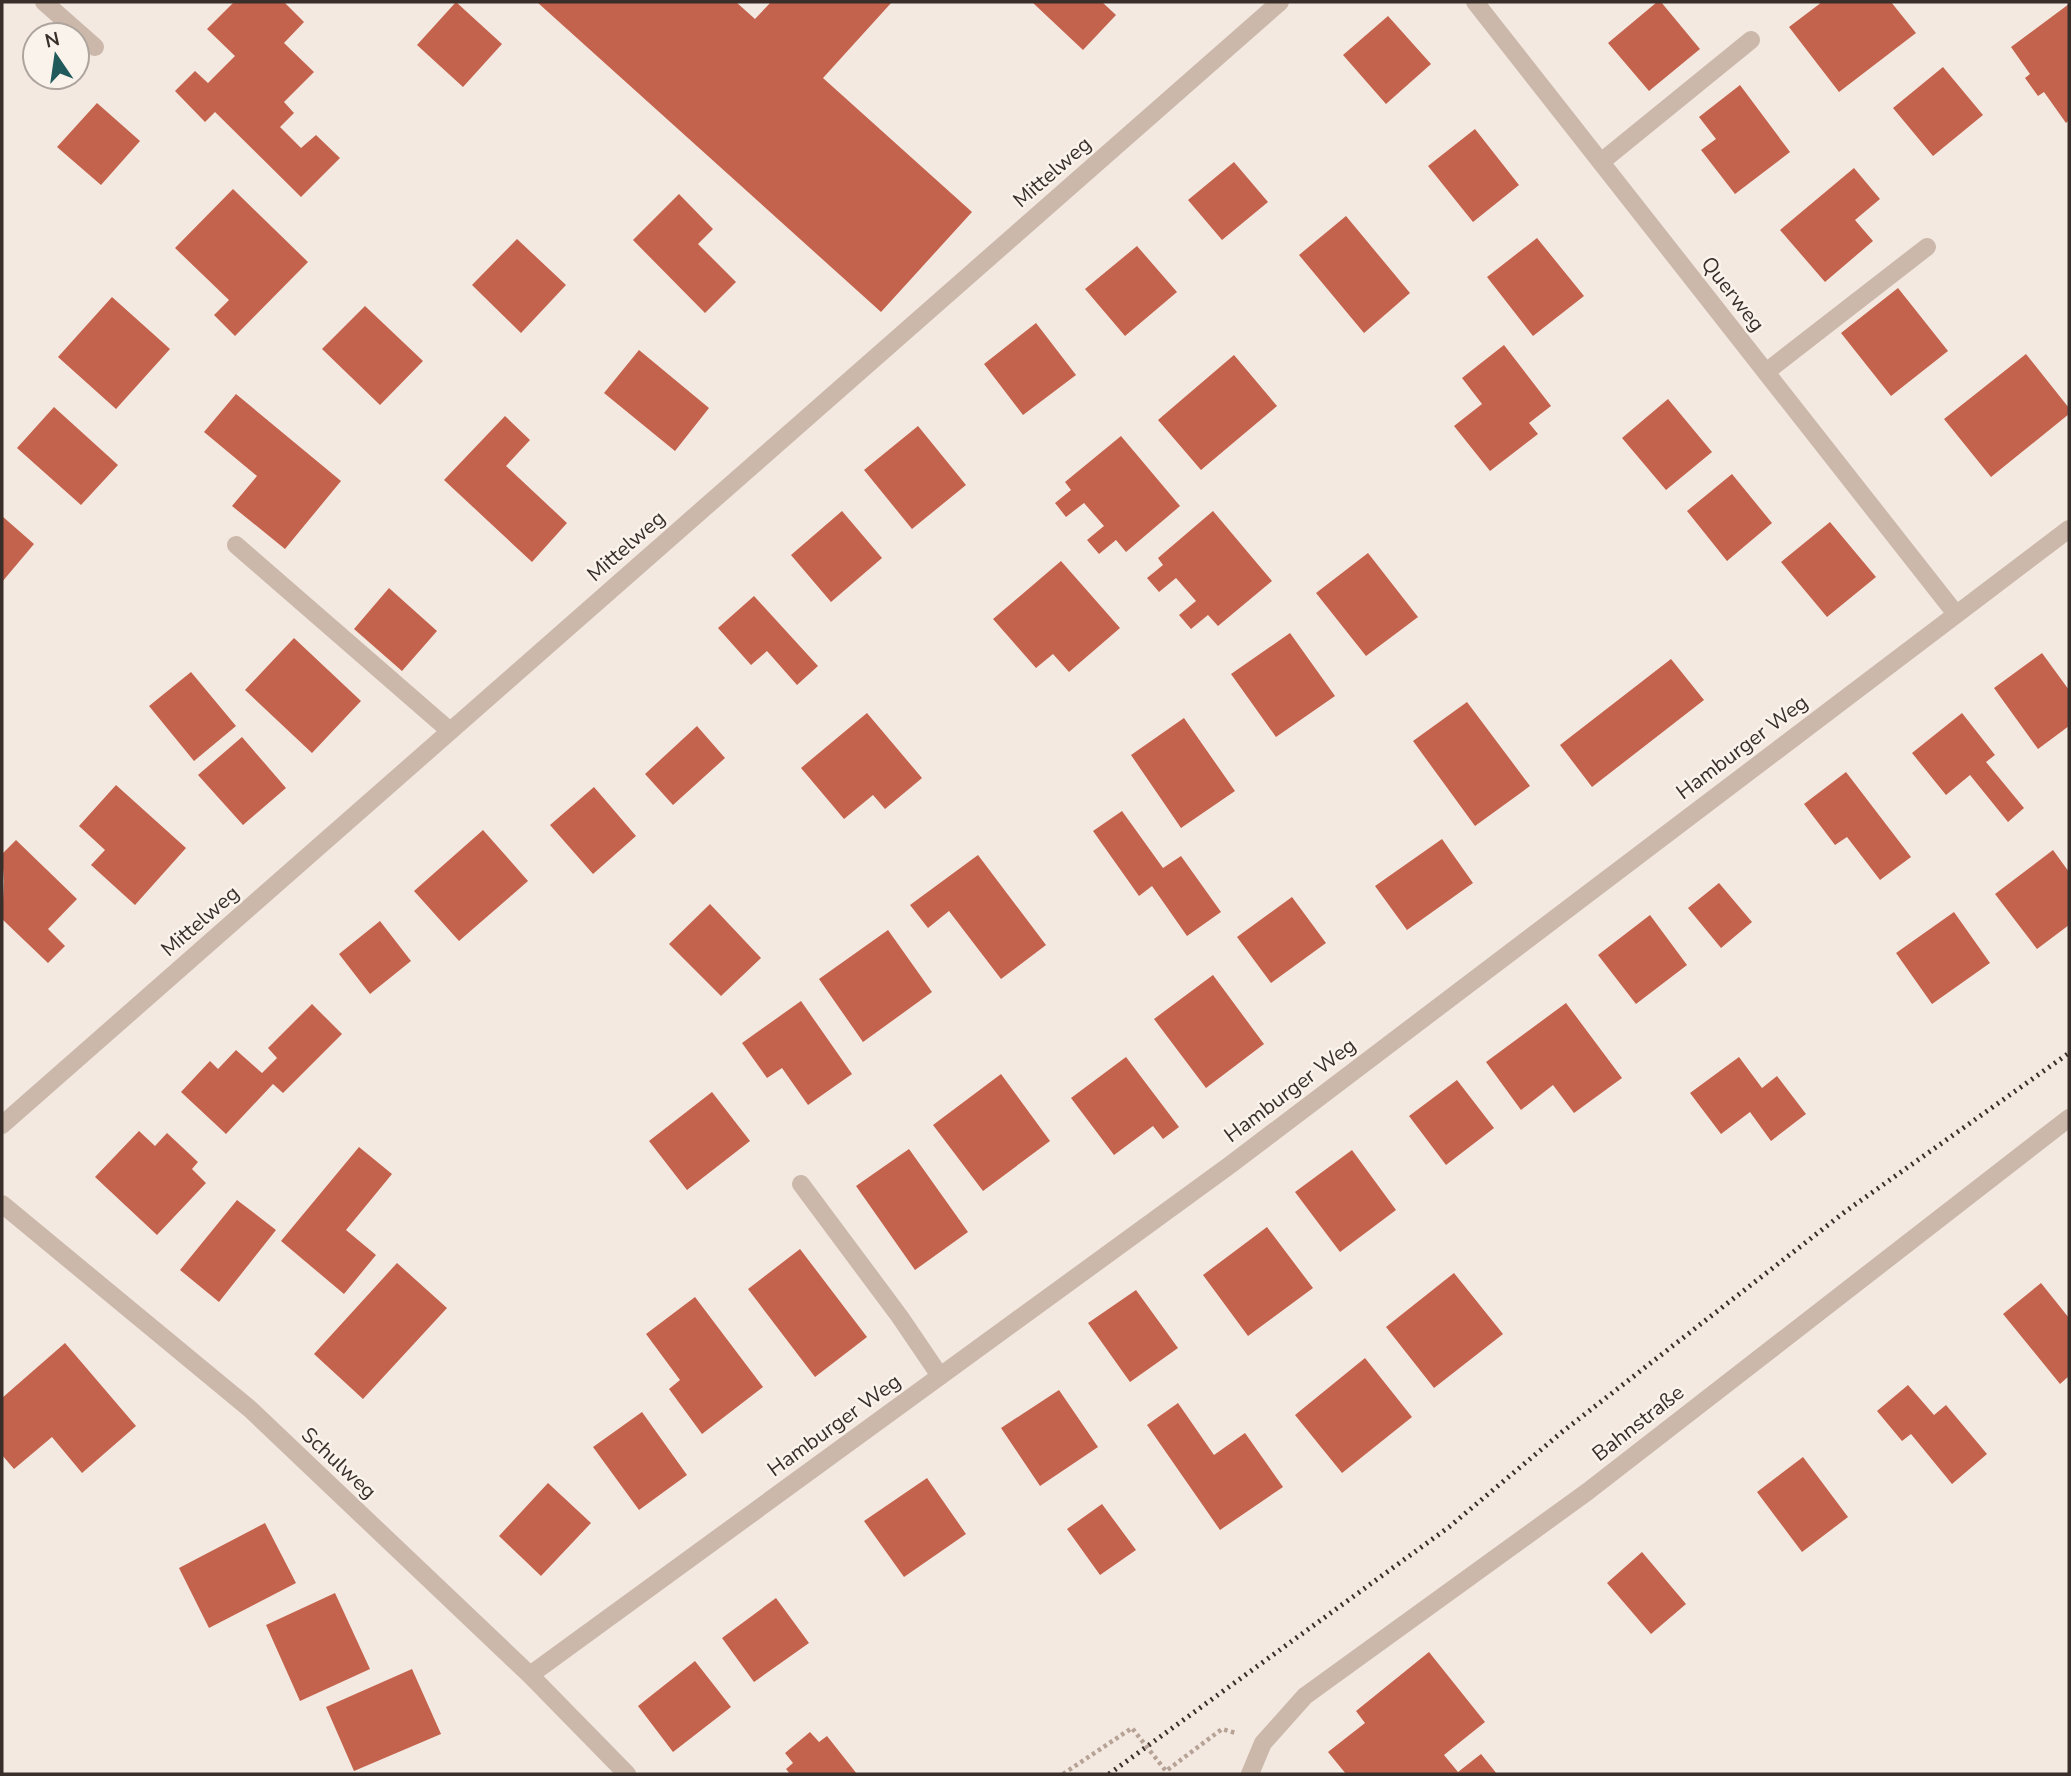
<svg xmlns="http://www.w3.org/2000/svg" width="2071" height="1776" viewBox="0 0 2071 1776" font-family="'Nunito Sans',sans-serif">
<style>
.building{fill:#c4634d}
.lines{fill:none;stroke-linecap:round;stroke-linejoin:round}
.path{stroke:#b7a296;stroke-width:4.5;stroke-dasharray:3.5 3.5;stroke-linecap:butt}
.service{stroke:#cbb8ab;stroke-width:18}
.minor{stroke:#cbb8ab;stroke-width:18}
.rail{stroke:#392e2a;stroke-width:5;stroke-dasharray:2 5;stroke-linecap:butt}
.labels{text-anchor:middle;stroke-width:5;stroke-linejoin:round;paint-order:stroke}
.street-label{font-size:21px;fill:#392e2a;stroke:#faf3ec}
</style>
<rect width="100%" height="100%" fill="#f3e9e0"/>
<!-- building -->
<path class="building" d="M234,2H284L304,22L284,43L314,72L284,102L294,113L280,127L301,148L316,135L340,158L301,197L215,112L205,122L175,91L195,71L208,83L235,56L207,29Z
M456,2L502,44L463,87L417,45Z
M537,2H736L755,19L771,2H892L823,78L972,212L881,312Z
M1032,2H1102L1116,15L1083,50Z
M1657,2H1661L1700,49L1649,91L1608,43Z
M1822,2H1891L1916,33L1839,92L1789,27Z
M2069,4V120L2066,123L2044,92L2038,96L2025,78L2030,74L2011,47Z
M1388,16L1431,64L1386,104L1343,55Z
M1943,67L1983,115L1933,156L1893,108Z
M1740,85L1790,152L1735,194L1701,150L1716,139L1699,117Z
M97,103L140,141L101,185L57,147Z
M1475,129L1519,185L1473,222L1428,166Z
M1234,162L1268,202L1222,240L1188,200Z
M1854,168L1880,199L1855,220L1873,241L1825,282L1780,230Z
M233,189L308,262L235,336L214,315L229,300L175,248Z
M679,194L713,229L698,244L736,282L705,313L633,240Z
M1346,216L1410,293L1364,333L1299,255Z
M1537,238L1584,296L1533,336L1487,277Z
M517,239L566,285L521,333L472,285Z
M1137,246L1177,292L1125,336L1085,289Z
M1898,288L1948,351L1891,396L1841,333Z
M112,297L170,349L116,409L58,357Z
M365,306L423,361L380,405L322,349Z
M1036,323L1076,375L1023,415L984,364Z
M1504,345L1551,406L1529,423L1538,434L1490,471L1454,426L1482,404L1462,378Z
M639,350L709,408L675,451L604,393Z
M2026,354L2069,408V414L1991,477L1944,419Z
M1234,355L1277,406L1201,470L1158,420Z
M236,394L341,481L285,549L232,506L257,476L204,432Z
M1668,399L1712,452L1666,490L1622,438Z
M54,407L118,465L81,505L17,448Z
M505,416L530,440L506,466L567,523L532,562L444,480Z
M918,426L966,485L912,529L864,470Z
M1121,436L1180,506L1126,552L1116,540L1099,554L1087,540L1104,526L1084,503L1066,517L1055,503L1071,490L1065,482Z
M1732,474L1772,523L1727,561L1687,511Z
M842,511L882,558L831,602L791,555Z
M1213,511L1272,581L1218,626L1208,615L1191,629L1179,615L1196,601L1176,578L1159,592L1147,578L1163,565L1158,558Z
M2,516L34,544L2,582Z
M1830,522L1876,577L1827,617L1781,562Z
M1368,553L1418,617L1366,656L1316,593Z
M1061,561L1120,628L1069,672L1053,654L1036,668L993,619Z
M389,588L437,631L402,671L354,629Z
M754,596L818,666L797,685L767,651L751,665L718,628Z
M1290,633L1335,696L1276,737L1231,674Z
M294,638L361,701L312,753L245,690Z
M2042,653L2069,690V726L2038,749L1994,688Z
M1671,659L1704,700L1592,787L1560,745Z
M191,672L236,726L194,761L149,706Z
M1467,702L1530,786L1475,826L1413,741Z
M867,713L922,778L885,809L873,795L844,819L801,768Z
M1962,713L1995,755L1986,762L2024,808L2008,822L1970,775L1946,795L1912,753Z
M1184,718L1235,791L1181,828L1131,755Z
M697,726L725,758L673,805L645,774Z
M242,737L286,788L243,825L198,775Z
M1846,772L1911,857L1880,880L1847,837L1835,845L1804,804Z
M116,785L186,848L135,905L91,865L105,850L79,826Z
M594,787L636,836L593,874L550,825Z
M1122,811L1163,868L1181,856L1221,912L1187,936L1152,886L1139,896L1093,831Z
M483,830L528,881L459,941L414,891Z
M1442,839L1473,883L1407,930L1375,886Z
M16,840L77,899L48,929L65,946L48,963L2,919L4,881L2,854Z
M2053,850L2069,872V925L2037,949L1995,894Z
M978,855L1046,945L1001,979L949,911L928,928L910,905Z
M1719,883L1752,922L1721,948L1688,908Z
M1292,897L1326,943L1271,983L1237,937Z
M710,904L761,958L721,996L669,944Z
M1954,912L1990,963L1932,1004L1896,953Z
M1650,915L1687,965L1636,1004L1598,955Z
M380,921L411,961L370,994L339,954Z
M888,930L932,992L863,1042L819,979Z
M1213,975L1264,1044L1206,1088L1154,1019Z
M801,1001L852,1074L808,1105L782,1068L767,1078L742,1043Z
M1566,1003L1622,1078L1574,1113L1553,1085L1521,1110L1486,1062Z
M312,1004L342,1034L283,1093L273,1084L226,1134L181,1092L210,1061L218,1069L236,1050L262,1073L277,1058L268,1048Z
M1126,1057L1179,1127L1163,1139L1153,1126L1114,1155L1071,1098Z
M1739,1057L1762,1088L1777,1076L1806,1114L1771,1141L1750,1112L1721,1134L1690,1093Z
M1001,1074L1050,1141L983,1191L933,1125Z
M1457,1080L1494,1128L1446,1165L1409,1116Z
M712,1092L750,1141L687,1190L649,1141Z
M139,1131L155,1146L167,1133L198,1162L192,1169L206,1183L157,1235L95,1177Z
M359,1147L392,1174L346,1230L376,1255L344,1294L281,1241Z
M909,1149L968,1232L915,1270L856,1186Z
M1352,1150L1396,1210L1340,1252L1295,1192Z
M237,1200L276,1230L219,1302L180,1270Z
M1267,1227L1313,1288L1248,1336L1203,1275Z
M800,1249L867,1337L815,1377L748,1289Z
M397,1263L447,1308L363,1399L314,1354Z
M1454,1273L1503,1334L1434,1388L1386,1327Z
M2041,1283L2069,1318V1376L2060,1384L2003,1314Z
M1136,1290L1178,1348L1130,1382L1088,1323Z
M695,1297L763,1387L702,1434L669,1389L680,1380L646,1334Z
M65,1343L136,1426L82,1473L52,1437L14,1469L2,1455V1398Z
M1365,1358L1412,1417L1342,1473L1295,1415Z
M1908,1385L1934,1415L1946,1405L1987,1454L1952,1484L1911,1434L1902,1441L1877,1411Z
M1059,1390L1098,1447L1040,1486L1001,1428Z
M1178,1403L1214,1455L1245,1433L1283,1487L1220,1530L1147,1425Z
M642,1412L687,1475L639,1510L593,1447Z
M1803,1457L1848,1517L1802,1552L1757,1492Z
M927,1478L966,1534L904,1577L864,1521Z
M548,1483L591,1523L541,1576L499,1536Z
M1102,1504L1136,1550L1100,1575L1067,1529Z
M265,1523L296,1583L209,1628L179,1568Z
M1642,1552L1686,1604L1651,1634L1607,1583Z
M335,1593L370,1669L300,1701L266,1625Z
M776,1598L809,1643L754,1682L722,1638Z
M1429,1652L1485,1722L1444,1755L1458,1772L1481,1754L1497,1774H1346L1328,1752L1365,1723L1356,1711Z
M695,1661L731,1707L673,1752L638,1706Z
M412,1669L441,1734L354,1771L326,1707Z
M810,1732L819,1742L827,1736L857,1774H790L786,1769L793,1763L785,1753Z"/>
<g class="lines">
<!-- path -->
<path class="path" d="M1063,1774L1132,1728L1166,1771L1222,1729L1236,1733"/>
<!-- service -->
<path class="service" d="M44,2L95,47
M1601,162L1751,40
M1766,372L1927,247
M236,545L450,731
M801,1184L900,1317L940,1376"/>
<!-- minor -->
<path class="minor" d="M1475,2L1956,614
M2,1125L1280,2
M2,1204L250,1409L530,1675L627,1774
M530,1675L1230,1165L2069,529
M1250,1774L1263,1743L1305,1696L1587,1492L2069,1118"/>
<!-- rail -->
<path class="rail" d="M1109,1774L1449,1527L1562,1432L1846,1211L2069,1053"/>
</g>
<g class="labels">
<!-- street labels -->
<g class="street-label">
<text transform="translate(1052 172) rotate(-41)" y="7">Mittelweg</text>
<text transform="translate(1733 294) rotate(52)" y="7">Querweg</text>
<text transform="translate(626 546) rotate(-41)" y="7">Mittelweg</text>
<text transform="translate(1742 747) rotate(-37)" y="7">Hamburger Weg</text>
<text transform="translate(200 921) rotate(-41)" y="7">Mittelweg</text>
<text transform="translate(1290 1090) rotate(-37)" y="7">Hamburger Weg</text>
<text transform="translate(1638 1423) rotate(-38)" y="7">Bahnstraße</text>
<text transform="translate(834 1425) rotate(-36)" y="7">Hamburger Weg</text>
<text transform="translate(339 1463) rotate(43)" y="7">Schulweg</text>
</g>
</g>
<!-- border -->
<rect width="2071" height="1776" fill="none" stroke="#392e2a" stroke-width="7"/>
<!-- north arrow -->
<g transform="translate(56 56) rotate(347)"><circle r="33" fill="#faf3ec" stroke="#ada49e" stroke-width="2"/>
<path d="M0-5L12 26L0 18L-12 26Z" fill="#205a5a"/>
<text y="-10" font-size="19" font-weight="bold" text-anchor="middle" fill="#392e2a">N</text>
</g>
</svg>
